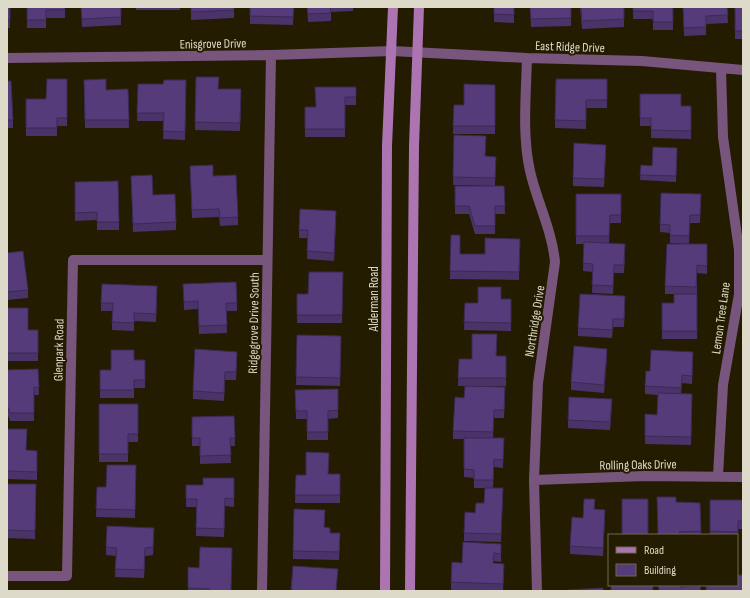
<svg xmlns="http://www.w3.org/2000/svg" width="750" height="598" viewBox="0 0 750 598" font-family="'Sofia Sans Condensed',sans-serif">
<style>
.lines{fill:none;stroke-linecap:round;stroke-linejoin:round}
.street{stroke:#78557c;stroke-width:10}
.secondary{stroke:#ad74b2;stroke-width:10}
.wall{fill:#4a3369}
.shaded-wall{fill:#3c2955}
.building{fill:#563b7a;stroke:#3c2955}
.labels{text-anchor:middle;stroke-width:4;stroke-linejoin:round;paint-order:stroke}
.street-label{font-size:13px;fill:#dedac9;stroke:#231c00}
</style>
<rect width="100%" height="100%" fill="#231c00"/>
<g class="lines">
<!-- street -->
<path class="street" d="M7,58L271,55L392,51L527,58L642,61L743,70
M527,58C526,95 522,135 530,171C537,202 552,230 555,262L538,383L534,480L537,591
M718,476L723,385L739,294V250L723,137L721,69
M534,480L645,476L743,477
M7,576H67L73,260H267
M262,591L271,55"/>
<!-- secondary -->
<path class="secondary" d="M385,591L387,146L393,7
M410,591L414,146L419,7"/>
</g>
<!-- wall -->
<path class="wall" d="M7,7L10,20V28H7Z
M18,7H65V18H46V28H27V8H18Z
M81,7H121V25L82,27Z
M136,7H180V10H136Z
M191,7H234V18L191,20Z
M250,7H294L293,25L250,24Z
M307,7H353V11L331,12V21L308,22Z
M494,7H514V23L494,22Z
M530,7H571V26L531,27Z
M580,7H624V27L582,29Z
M633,7H673V30H653V19H633Z
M683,7H727L728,23L706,24V35L684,36Z
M735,7H743V39H735Z
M196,77L219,89H241L240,131L195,130Z
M67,79V126H57V136H26V99H46Z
M556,79H607V108H586V129L555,128Z
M84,80L106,90L128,89L129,128H85Z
M186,80L185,140L163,139L164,121H137L138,84H163Z
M7,81L13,120V128H7Z
M495,85V134H453L454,105H464Z
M356,87V105H345V137H305V107H316Z
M640,94L681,106H691V139L651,138V126H640Z
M454,135L485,157H496L495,186L453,185Z
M606,153L604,187L573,186V178Z
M677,153L676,182L640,180L641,165L652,166Z
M190,166L213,176L238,217V225L220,226L219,217L192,218Z
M131,176L153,195L176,222V230L133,232Z
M75,182L119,222V230H97V220L75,221Z
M455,186H504L505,214H495V234H475L469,214H455Z
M576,194H621V223H610L609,243L625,252L624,273H614L613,294L592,293L593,272L583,271L584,244H576Z
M701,202L700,223H690L689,244L670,243V233L660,232V224Z
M336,219L334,261L307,259L308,238H299V230Z
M451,235L460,254H485L520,239L519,280L450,279Z
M707,244V274L697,273V339H662V303H674V294H665V286Z
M7,253L28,290V298L7,300Z
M343,272L342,323H297V294H308Z
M183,284L237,303V311H226L227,333L199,334L198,309L184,310Z
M157,294L156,322L134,321V331L112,330V311H101V303Z
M501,299H511V331L464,330L465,303H478Z
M625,304L624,327H613L612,338L578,336V328Z
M7,308L28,330H38V361H7Z
M297,335L341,336L340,386L296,385Z
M496,356H506V386H458L459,359H472Z
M607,357L604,393L571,390V382Z
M134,360H145V388H134V398H100V370H111Z
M237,360L236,380H225L224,401L193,399V391Z
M693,360L692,384L682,383L681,394H692L691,445L645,444V414L657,415L658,395L645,394V386L650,371Z
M38,369L39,395H34V421H10L7,413V370Z
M338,389V418L328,419V440H307V419H296L295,390Z
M505,395L504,418H494L493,438H504L503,468L494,467L493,488L503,496L501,542L464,541V533L475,513L484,503L485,488H474V478L464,477V439H453V431L464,398Z
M99,404H138V442H128V462H99Z
M612,407L610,430L568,428V420Z
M234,416L235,446H230L231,463L200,464V446H192V417Z
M7,429L26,450L37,451V480L7,479Z
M136,465L135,518L96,517L97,487H106Z
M329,474H340V503H295L296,475H306Z
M234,478V507L225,506L224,537L196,536V507H186V485H203Z
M7,484H36L35,539L7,538Z
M710,500H743V529H738V540H737V535H710Z
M676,502L700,503L701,535H658Z
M595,509L605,518L603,556L570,554V546L583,518Z
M325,518L324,527L340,541L339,560L293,559V551Z
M154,536L153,555L145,556L144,578L115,577L116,556L106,555V547Z
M501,544V562L494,561L493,563L504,572L503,591L451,590V582L462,563Z
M188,567L231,591H188Z"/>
<!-- shaded-wall -->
<path class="shaded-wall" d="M336,211V219L334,261V253Z
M607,349V357L604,393V385Z
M145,548V556L144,578V570Z"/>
<!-- building -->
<path class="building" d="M7,7H10V20H7Z
M27,7H65V10H46V20H27Z
M81,7H121V17L82,19Z
M191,7H234V10L191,12Z
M250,7H294L293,17L250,16Z
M307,7H330L331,13L308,14Z
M494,7H514V15L494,14Z
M530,7H571V18L531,19Z
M581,7H624V19L582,21Z
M633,7H673V22H653V11H633Z
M683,7H727L728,15L706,16V27L684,28Z
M735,7H743V31H735Z
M196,77H219L218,89H241L240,123L195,122Z
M47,79H67V118H57V128H26V99H46Z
M106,79V90L128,89L129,120H85L84,80Z
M556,79H607V100H586V121L555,120Z
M164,80H186L185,132L163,131L164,113H137L138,84H163Z
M7,81H11L13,120H7Z
M464,84L495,85V126H453L454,105H464Z
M315,87H356V97H345V129H305V107H316Z
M640,94H681V106H691V131L651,130V118H640Z
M454,135L486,136L485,156L496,157L495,178L453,177Z
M574,143L606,145L604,179L573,178Z
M653,147L677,148L676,176L640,175L641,165L652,166Z
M213,165V176L236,175L238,217L220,218L219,209L192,210L190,166Z
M152,175L153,195L175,194L176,222L133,224L131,176Z
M118,181L119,222H97V212L75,213V182Z
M455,186H504L505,206H495V226H475L469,206H455Z
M661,193L701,194L700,215H690L689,236L670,235V225L660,224Z
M576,194H621V215H610L609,236H576Z
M300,209L336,211L334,253L307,251L308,230H299Z
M451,235H460V254H485V238L520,239L519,272L450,271Z
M584,242L625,244L624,265H614L613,286L592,285L593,264L583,263Z
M667,244H707V266L697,265L696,287L665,286Z
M23,251L28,290L7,292V253Z
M309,272H343L342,315H297V294H308Z
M236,282L237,303H226L227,325L199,326L198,301L184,302L183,284Z
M102,284L157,286L156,314L134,313V323L112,322L113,303H101Z
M478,287H501V299H511V323L464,322L465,303H478Z
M580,294L625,296L624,319H613L612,330L578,328Z
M674,294H697V331H662V303H674Z
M7,308H28V330H38V353H7Z
M472,334H497L496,356H506V378H458L459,359H472Z
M297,335L341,336L340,378L296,377Z
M574,346L607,349L604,385L571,382Z
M195,349L237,352L236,372H225L224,393L193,391Z
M111,350H134V360H145V380H134V390H100V370H111Z
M651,350L693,352L692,376L682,375L681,388L645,386L646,371H650Z
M38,369L39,388L34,387V413H10L7,405V370Z
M465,386L505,387L504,410H494L493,432L453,431L455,397L464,398Z
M338,389V410L328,411V432H307V411H296L295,390Z
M658,393L692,394L691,437L645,436V414L657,415Z
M569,397L612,399L610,422L568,420Z
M99,404H138V434H128V454H99Z
M234,416L235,438H230L231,455L200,456V438H192V417Z
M7,429H27L26,450L37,451V472L7,471Z
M464,438H504L503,460L494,459L493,480H474V470L464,469Z
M306,452L329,453L328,474H340V495H295L296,475H306Z
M107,465H136L135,510L96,509L97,487H106Z
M203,478H234V499L225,498L224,529L196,528L197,499H186V485H203Z
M7,484H36L35,531L7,530Z
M485,488H503L501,534L464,533L465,512L475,513L476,503H484Z
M657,497H676V502L700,503L701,531L679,532L680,535H658Z
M584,499H595L594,509L605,510L603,548L570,546L572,517L583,518Z
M622,499H648V535H622Z
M710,500H743V521H738V532L710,531Z
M294,509L325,510L324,527L330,528V533H340L339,552L293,551Z
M107,526L154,528L153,547L145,548L144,570L115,569L117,548L106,547Z
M463,542L501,544V554L494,553L493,563L504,564L503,584L451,582L452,562L462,563Z
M200,547L232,548L231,591H209L210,589L188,588V567L199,568Z
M293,566L338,569L336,591H302L291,590Z
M738,575H743V591H706V586L737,585V580L738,579Z
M611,585H653V591H611Z
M658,585H680V587L700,586L701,591H659Z
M603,588V591H568V590Z"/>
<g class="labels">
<!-- street labels -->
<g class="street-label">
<text transform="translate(213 43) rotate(-1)" y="5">Enisgrove Drive</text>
<text transform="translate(570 46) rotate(2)" y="5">East Ridge Drive</text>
<text transform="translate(373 299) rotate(-90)" y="5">Alderman Road</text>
<text transform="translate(720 318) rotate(-82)" y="5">Lemon Tree Lane</text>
<text transform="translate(534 321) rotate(-81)" y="5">Northridge Drive</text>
<text transform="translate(253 323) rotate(-89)" y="5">Ridgegrove Drive South</text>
<text transform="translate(58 350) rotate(-89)" y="5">Glenpark Road</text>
<text transform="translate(638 464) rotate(-1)" y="5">Rolling Oaks Drive</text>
</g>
</g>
<!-- border -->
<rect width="750" height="598" fill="none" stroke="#dedac9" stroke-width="16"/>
<!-- legend -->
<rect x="608" y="534" width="130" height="52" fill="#231c00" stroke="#6e6850"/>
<rect x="616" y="547" width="20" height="6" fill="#ad74b2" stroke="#6e6850"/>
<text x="644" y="554" font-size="12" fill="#dedac9">Road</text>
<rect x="616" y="564" width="20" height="12" fill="#563b7a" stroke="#6e6850"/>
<text x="644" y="574" font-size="12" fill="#dedac9">Building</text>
</svg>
